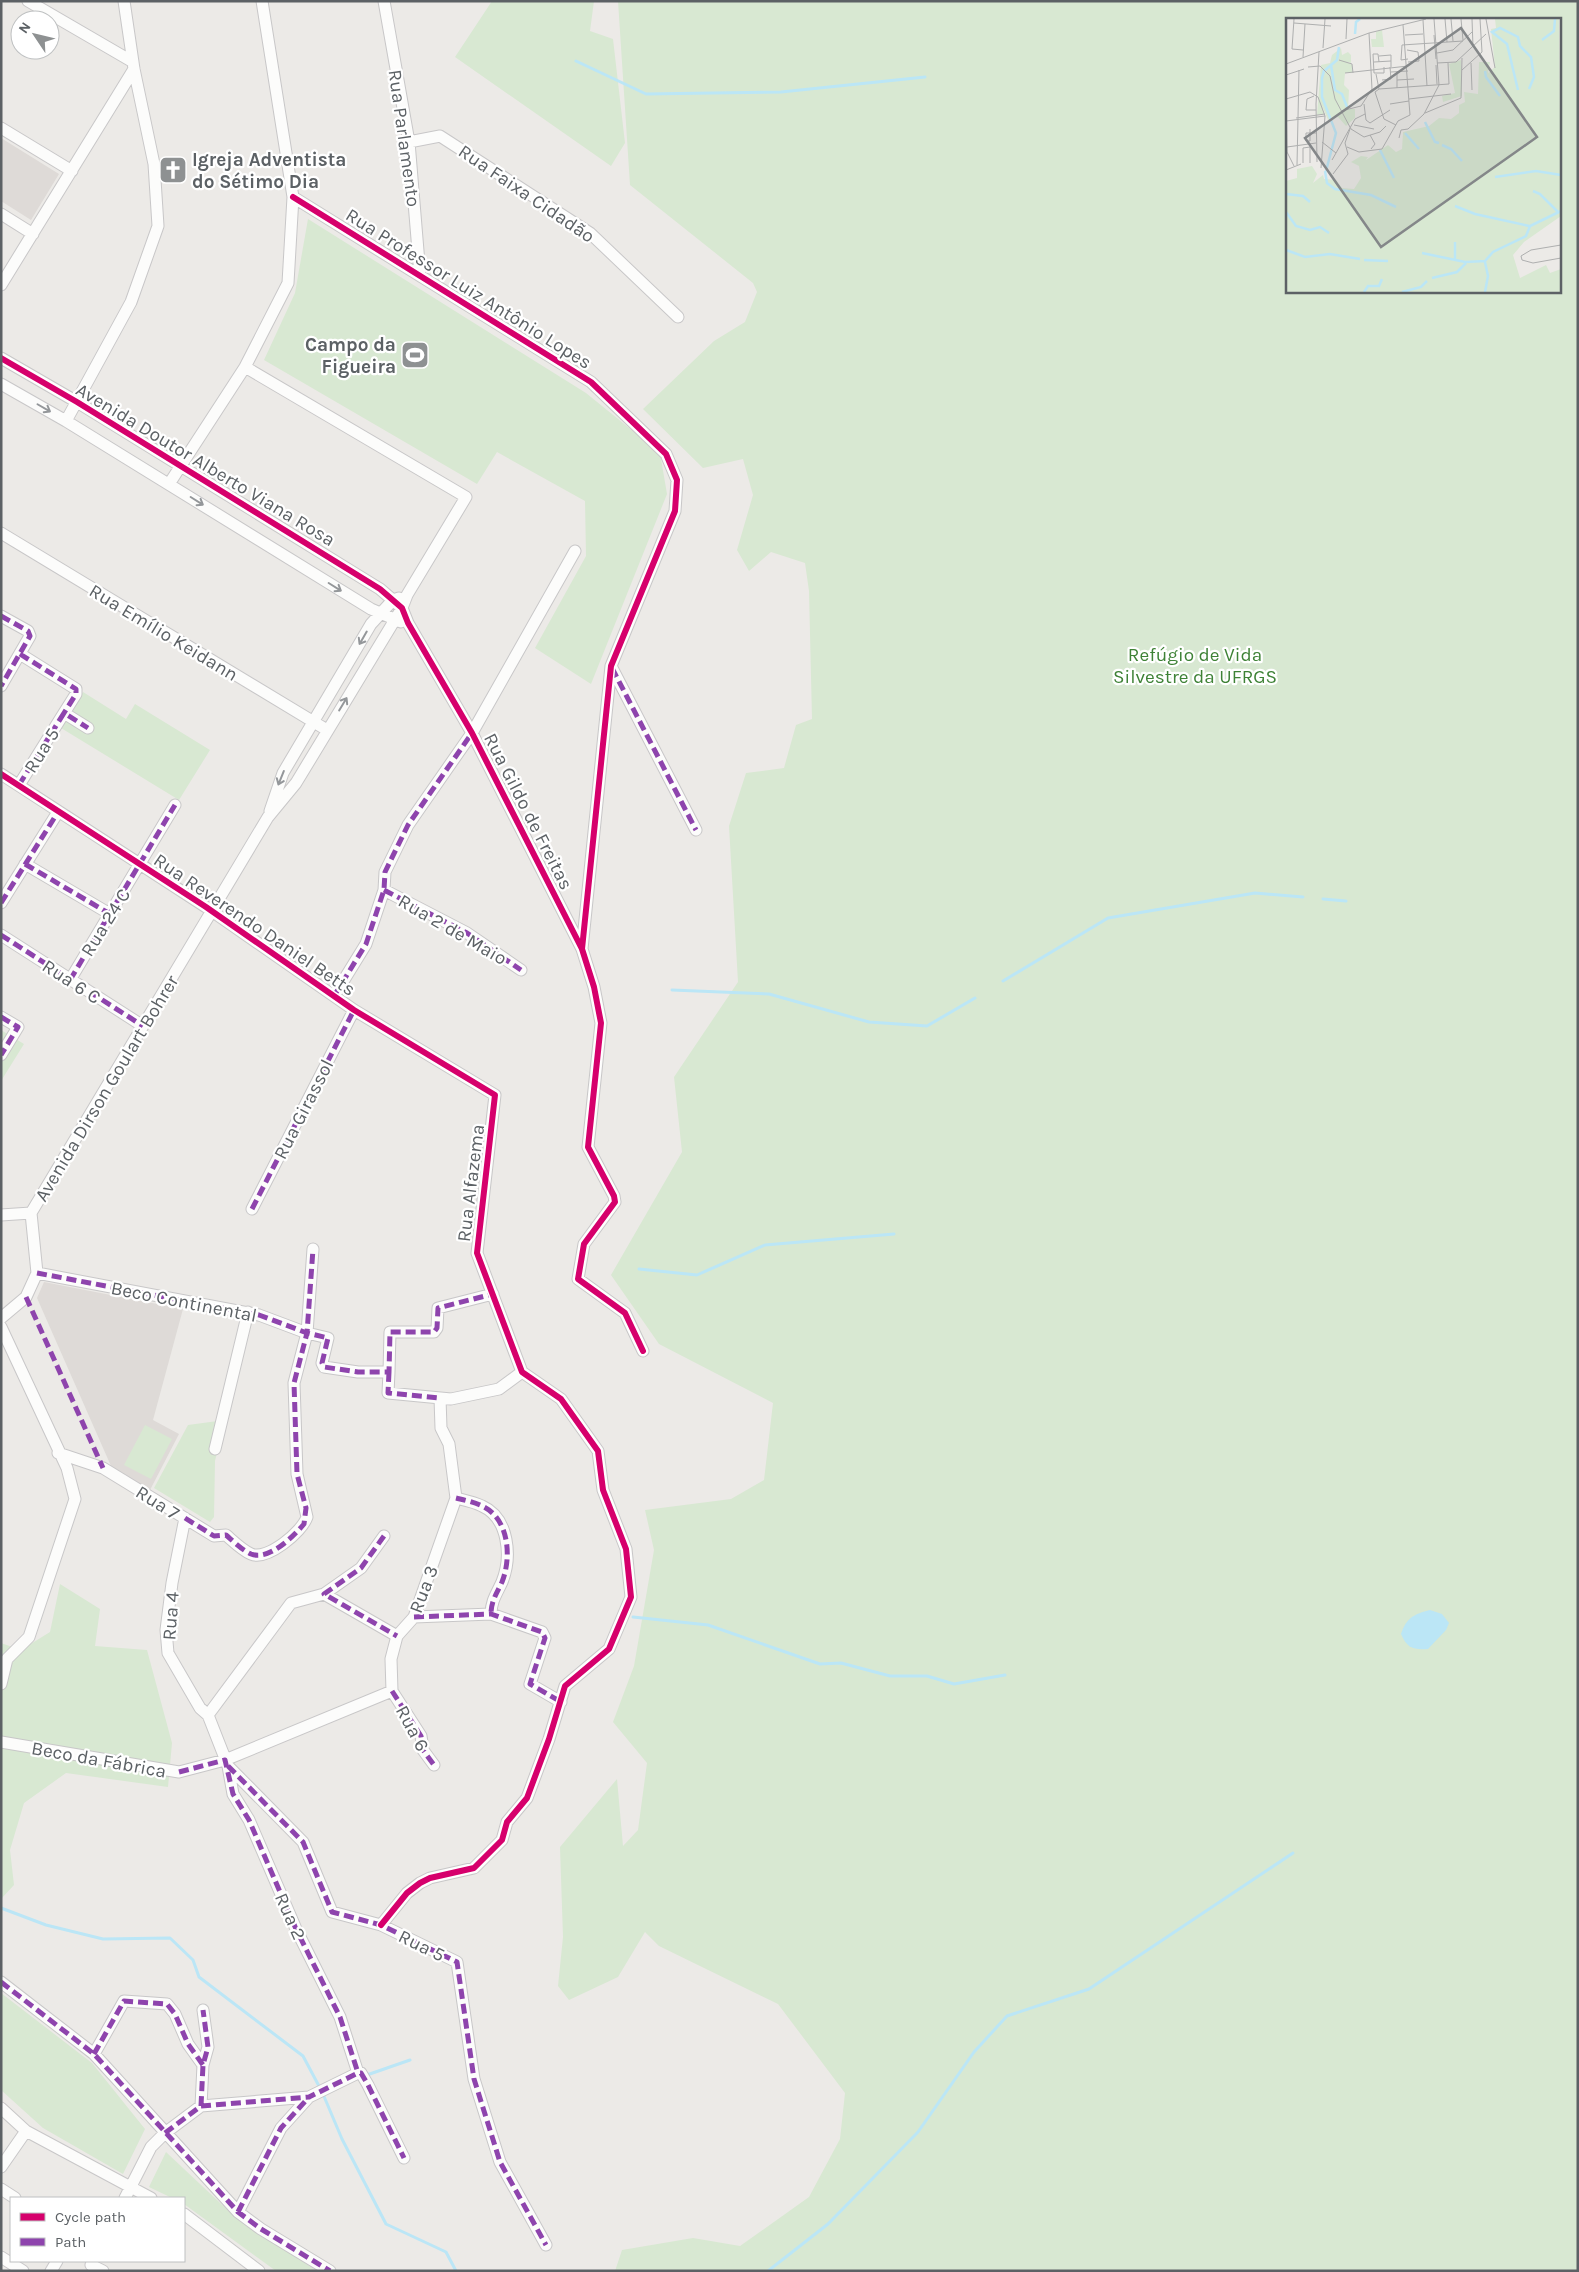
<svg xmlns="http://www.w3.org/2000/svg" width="1579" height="2272" viewBox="0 0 1579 2272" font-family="Karla,sans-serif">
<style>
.education{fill:#dedad7}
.green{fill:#d8e8d2;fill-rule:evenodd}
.water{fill:#bbe6f6}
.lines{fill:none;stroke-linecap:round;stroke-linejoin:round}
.stream{stroke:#bbe6f6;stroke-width:3}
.minor-casing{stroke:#c8c7c8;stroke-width:13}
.minor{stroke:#fcfcfb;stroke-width:11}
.quiet{stroke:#8e44ad;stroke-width:5;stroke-dasharray:10 5;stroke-linecap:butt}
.cycleway-casing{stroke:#fff;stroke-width:9}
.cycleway{stroke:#d6006c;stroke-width:6}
.oneway{stroke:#94979a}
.labels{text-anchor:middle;stroke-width:4.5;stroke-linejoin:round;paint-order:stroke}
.street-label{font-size:19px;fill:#5c6165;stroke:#fff}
.poi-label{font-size:19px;font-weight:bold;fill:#5c6165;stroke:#fff;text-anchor:start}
.park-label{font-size:19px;fill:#3e8236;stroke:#fff}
.inset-river{fill:none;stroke:#bbe6f6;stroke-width:2.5}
.inset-road{fill:none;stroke:#aeafaf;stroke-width:1}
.view{fill:#848789;fill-opacity:0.15;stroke:#848789;stroke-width:2.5}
.inset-edge{fill:none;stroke:#5c6165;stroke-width:2.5}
</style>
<rect width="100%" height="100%" fill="#eceae7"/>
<!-- education -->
<path class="education" d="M1,138L59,174L31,220L1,201Z
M44,1282L183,1309L153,1420L179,1434L150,1490L111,1466L37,1298Z"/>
<!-- green -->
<path class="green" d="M492,1H594L590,31L613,39L625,143L611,166L455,57Z
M618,1H1578V2271H615L622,2250L693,2238L740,2246L809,2197L840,2139L845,2093L778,2004L659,1946L645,1932L618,1977L569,2000L558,1986L563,1937L560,1847L617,1779L623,1846L638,1830L647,1763L613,1722L634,1666L654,1550L645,1510L731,1499L764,1480L773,1403L659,1344L611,1275L682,1152L674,1077L738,982L729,826L746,773L784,768L796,725L812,719L809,591L805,563L771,552L749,571L737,550L753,495L743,459L703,468L643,409L714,341L745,322L757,292L753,283L630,185ZM1288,19H1560V291H1288Z
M308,219L586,393L660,453L667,494L591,684L535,648L586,556L585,501L497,452L477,484L264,360L295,293Z
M83,692L126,719L135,704L210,750L179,800L61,728Z
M1,1030L24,1044L1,1081Z
M225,1420L215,1461L214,1517L210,1522L154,1488L188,1425Z
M145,1425L172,1439L151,1479L124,1465Z
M60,1584L100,1609L95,1646L147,1650L172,1743L168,1787L66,1773L24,1803L10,1850L14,1885L1,1899V1643L21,1650L50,1632Z
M1,1993L92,2063L145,2129L123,2174L43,2128L1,2090Z
M166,2152L234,2216L317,2271H276L184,2204V2198H172L149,2187Z"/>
<!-- water -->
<path class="water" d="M1430,1610L1442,1614L1449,1623L1446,1630L1428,1649C1413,1650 1407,1648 1401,1634C1406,1618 1414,1614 1430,1610Z"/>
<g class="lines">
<!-- stream -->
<path class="stream" d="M576,61L646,94L781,92L925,77
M1323,899L1346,901
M1003,981L1108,918L1255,893L1303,897
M672,990L769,994L869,1022L927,1026L975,998
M639,1269L697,1275L765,1245L894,1234
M633,1617L708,1625L820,1664L841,1663L890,1676H927L954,1684L1005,1675
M1,1908L46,1925L103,1939L170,1938L193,1960L199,1977L303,2056L320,2088
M364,2076L410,2060
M323,2094L342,2139L386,2224L446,2252L456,2271
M768,2271L828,2224L918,2132L974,2052L1007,2016L1089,1989L1293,1853"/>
<defs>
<path id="minor" d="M28,1L133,62
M384,1L409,142L420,275
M1,128L72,171
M409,142L440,136L590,233L678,317
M293,197L591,382L666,454L677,480L675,511L611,666L582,949
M1,214L33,234
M1,285L134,69
M1,358L77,402L380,589L402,608L408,623L472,733L582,949L594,987L601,1023L588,1147L614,1196L615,1202L584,1244L578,1279L625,1313L643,1351
M1,384L66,421L371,609L401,622
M66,421L131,302L158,226L154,164L134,69L124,1
M169,484L245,367L288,283L293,197L262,1
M1,533L327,730
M1,616L28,631L30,636L1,686
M20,654L76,689V694L64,713
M611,666L696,830
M1,774L206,907L354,1010L495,1095L477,1253L522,1372L561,1399L598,1451L603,1490L626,1549L631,1597L609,1649L565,1686L549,1739L527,1798L507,1822L502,1840L474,1868L430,1878L420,1883L407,1893L381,1925
M19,785L64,713L88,728
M270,811L283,773L371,624L393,600L399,598
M25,864L110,914
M384,890L467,933L521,970
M1,903L58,812
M1,935L143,1026
M70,980L175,805
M334,996L366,944L384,890L385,872L408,825L472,733L575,551
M1,1017L18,1027L1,1055
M252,1209L354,1010
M1,1215L31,1213
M37,1273L31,1213L268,817L296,783L402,608L407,595L466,497L245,367
M37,1273L259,1315L307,1333L328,1338L322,1363L324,1367L358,1372H389L390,1332H434L437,1328L438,1308L493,1294
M1,1318L26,1297L37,1273
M1,1327L67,1468L75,1499L29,1637L7,1659L1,1684
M389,1372L388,1393L451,1399L499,1389L522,1372
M215,1449L248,1312
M58,1453L103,1468L214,1536L226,1535C233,1541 242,1550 251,1554C267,1561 302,1532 307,1517L297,1474L294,1383L307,1333L313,1249
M456,1498C464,1500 474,1502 482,1506C509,1518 512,1557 502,1582C497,1593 491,1601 491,1614
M185,1518L172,1583L166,1630L168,1653L200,1708L208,1715L228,1766L233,1794L249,1820L296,1929L340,2017L358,2073
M324,1594L397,1636
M414,1617L491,1614L542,1632L545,1638L530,1684L561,1702
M392,1691L421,1736L423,1750L434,1765
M208,1715L291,1603L324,1594L361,1568L384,1536
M1,1742L179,1772L225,1760L392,1691L391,1659L397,1636L414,1617L456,1498L449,1444L441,1428L440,1398
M228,1766L303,1842L332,1912L381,1925L457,1962L474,2079L500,2162L546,2245
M1,1982L94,2054L238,2212L261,2229L330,2271
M94,2054L124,2001L167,2004L175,2014L188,2044L203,2065
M201,2106L203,2065L208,2047L203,2010
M1,2108L26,2131L151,2198
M1,2167L26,2131
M1,2189L15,2198
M125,2198L151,2147L165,2133L201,2106L309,2097L358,2073H361L368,2085L404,2158
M238,2212L281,2128L309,2097
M184,2214L259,2271
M1,2257L23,2271
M91,2265L103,2271
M51,2271L57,2261"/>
</defs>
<!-- minor casing -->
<use href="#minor" class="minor-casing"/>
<!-- minor -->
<use href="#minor" class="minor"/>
<!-- quiet -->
<path class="quiet" d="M1,616L28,631L30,636L1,686
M20,654L76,689V694L64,713
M612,668L696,830
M19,785L64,713L88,728
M25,864L110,914
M384,890L467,933L521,970
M1,903L58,812
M1,935L143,1026
M70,980L175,805
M334,996L366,944L384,890L385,872L408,825L472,733
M1,1017L18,1027L1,1055
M252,1209L354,1010
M37,1273L259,1315L307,1333L328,1338L322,1363L324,1367L358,1372H389L390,1332H434L437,1328L438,1308L493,1294
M26,1297L103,1468
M389,1372L388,1393L440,1398
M456,1498C464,1500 474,1502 482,1506C509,1518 512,1557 502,1582C497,1593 491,1601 491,1614
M185,1518L214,1536L226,1535C233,1541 242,1550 251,1554C269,1561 294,1536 304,1524L306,1508L297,1474L294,1383L307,1333L313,1249
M384,1536L361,1568L324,1594L397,1636
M414,1617L491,1614L542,1632L545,1638L530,1684L561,1702
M392,1691L421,1736L423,1750L434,1765
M228,1766L303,1842L332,1912L381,1925L457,1962L474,2079L500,2162L546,2245
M179,1772L225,1760L233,1794L249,1820L296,1929L340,2017L358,2073
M1,1982L94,2054L238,2212L261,2229L330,2271
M94,2054L124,2001L167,2004L175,2014L188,2044L203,2065
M201,2106L203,2065L208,2047L203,2010
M165,2133L201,2106L309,2097L358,2073H361L368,2085L404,2158
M238,2212L281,2128L309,2097"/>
<defs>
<path id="cycleway" d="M293,197L591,382L666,454L677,480L675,511L611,666L582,949
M1,358L77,402L380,589L402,608L408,623L472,733L582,949L594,987L601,1023L588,1147L614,1196L615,1202L584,1244L578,1279L625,1313L643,1351
M1,774L206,907L354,1010L495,1095L477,1253L522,1372L561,1399L598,1451L603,1490L626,1549L631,1597L609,1649L565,1686L549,1739L527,1798L507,1822L502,1840L474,1868L430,1878L420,1883L407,1893L381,1925"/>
</defs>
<!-- cycleway casing -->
<use href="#cycleway" class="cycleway-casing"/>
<!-- cycleway -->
<use href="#cycleway" class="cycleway"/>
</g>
<!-- one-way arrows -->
<defs><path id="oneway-shaft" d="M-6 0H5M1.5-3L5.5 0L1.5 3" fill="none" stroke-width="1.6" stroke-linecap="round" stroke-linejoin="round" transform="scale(1.25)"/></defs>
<g class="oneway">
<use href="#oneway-shaft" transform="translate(44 408) rotate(30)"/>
<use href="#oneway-shaft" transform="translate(197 501) rotate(32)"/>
<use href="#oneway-shaft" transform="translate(335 587) rotate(32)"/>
<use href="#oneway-shaft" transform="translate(363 638) rotate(120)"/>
<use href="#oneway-shaft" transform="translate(343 704) rotate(-59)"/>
<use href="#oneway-shaft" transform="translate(281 778) rotate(112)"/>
</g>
<!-- icons -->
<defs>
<symbol id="church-square" viewBox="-11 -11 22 22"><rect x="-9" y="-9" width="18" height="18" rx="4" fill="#8e9192" stroke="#fff"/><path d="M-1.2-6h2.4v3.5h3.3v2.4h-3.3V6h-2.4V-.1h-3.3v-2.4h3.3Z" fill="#fff"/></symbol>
<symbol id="stadium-square" viewBox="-11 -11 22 22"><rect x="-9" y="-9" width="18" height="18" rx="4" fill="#8e9192" stroke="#fff"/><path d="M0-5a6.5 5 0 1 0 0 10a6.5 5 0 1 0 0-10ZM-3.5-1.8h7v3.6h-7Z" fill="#fff"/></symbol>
</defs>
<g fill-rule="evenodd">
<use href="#church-square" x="157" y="154" width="32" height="32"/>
<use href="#stadium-square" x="399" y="339" width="32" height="32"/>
</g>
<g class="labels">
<!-- street labels -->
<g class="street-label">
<text transform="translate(405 138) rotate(82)" y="7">Rua Parlamento</text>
<text transform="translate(527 193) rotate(34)" y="7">Rua Faixa Cidadão</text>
<text transform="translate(469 288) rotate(32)" y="7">Rua Professor Luiz Antônio Lopes</text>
<text transform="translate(206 464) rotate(31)" y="7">Avenida Doutor Alberto Viana Rosa</text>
<text transform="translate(164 632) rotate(31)" y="7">Rua Emílio Keidann</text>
<text transform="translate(41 750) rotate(-58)" y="7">Rua 5</text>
<text transform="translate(529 811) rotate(63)" y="7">Rua Gildo de Freitas</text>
<text transform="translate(105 922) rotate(-58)" y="7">Rua 24 C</text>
<text transform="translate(255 924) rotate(34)" y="7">Rua Reverendo Daniel Betts</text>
<text transform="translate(453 929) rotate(30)" y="7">Rua 2 de Maio</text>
<text transform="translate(72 981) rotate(33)" y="7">Rua 6 C</text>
<text transform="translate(106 1088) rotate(-59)" y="7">Avenida Dirson Goulart Bohrer</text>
<text transform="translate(303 1109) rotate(-63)" y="7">Rua Girassol</text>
<text transform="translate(470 1183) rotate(-83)" y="7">Rua Alfazema</text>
<text transform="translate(184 1301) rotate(11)" y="7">Beco Continental</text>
<text transform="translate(158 1502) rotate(32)" y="7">Rua 7</text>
<text transform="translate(423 1589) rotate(-69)" y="7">Rua 3</text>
<text transform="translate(170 1616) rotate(-86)" y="7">Rua 4</text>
<text transform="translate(413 1728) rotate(62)" y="7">Rua 6</text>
<text transform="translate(99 1759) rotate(10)" y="7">Beco da Fábrica</text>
<text transform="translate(291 1916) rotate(66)" y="7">Rua 2</text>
<text transform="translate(422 1945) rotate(26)" y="7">Rua 5</text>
</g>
<!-- poi labels -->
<g class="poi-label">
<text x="192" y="166">Igreja Adventista<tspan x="192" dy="22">do Sétimo Dia</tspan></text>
<text x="396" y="351" text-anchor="end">Campo da<tspan x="396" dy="22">Figueira</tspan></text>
</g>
<!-- park labels -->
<g class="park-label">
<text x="1195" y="661">Refúgio de Vida<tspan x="1195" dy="22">Silvestre da UFRGS</tspan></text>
</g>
</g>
<!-- overview -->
<g transform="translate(1286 18)">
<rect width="275" height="275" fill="#eceae7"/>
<path d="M209,1H273L275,198L238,224L227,237L234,260L260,247L264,255L275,251V274H0V163L11,160V151L26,148L31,156L27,165L37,157L38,161L50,162L56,170L68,171L75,160L73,148L65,144L75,138L82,139L80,142L102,127L110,134L116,131L117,114L143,108L153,100L165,101L173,95V87L179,84L178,74L192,76L193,44H204L202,55L209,49L205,11L210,10ZM96,12L98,29H86L85,21H90V14ZM55,30L56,37L62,34L65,37V45L61,44L66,47V55H59L58,67L63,72L62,91H69V100L60,108L52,99L42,102L36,88L38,96L31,97L35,47L44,45L46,37ZM175,42L176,78L157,84L156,78L169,75L163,46Z" fill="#d8e8d2"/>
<path class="inset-river" d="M69,16L70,4L74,1M256,22L268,13L269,1M45,47L49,72L56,76L61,89M199,53L200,59L214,78M232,72L221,26L206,14L214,10L232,19L234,28L245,39L248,59L243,71M139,104L149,124L153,125M119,115L133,131M156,127L165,131L176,143M94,132L108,160M39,153L41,165L49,171L85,177L110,189M40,153L50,115L36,79V60L38,53L51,42L53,29M209,159L250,153L275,157M247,173L254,176L272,194M0,176L17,178L24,184M169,188L189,196L243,208M0,194L10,208L24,212L34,209L43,215M0,232L19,239L44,236L74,241M136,235L179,244L199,243L207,234L240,218L244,208L275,193M78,242L102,243M169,243V224M199,244L202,258L199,274M146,260L171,254L180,245M78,274L82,268H93L96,261M116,274L135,269L141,263"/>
<path class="inset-road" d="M8,1L6,31L17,32M159,1L161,24M165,1L167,23M175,1L177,22M186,1L187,29M200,1L209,50M137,2L141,68M8,5L45,8M119,17L137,16M148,17L150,41M60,21L61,1M37,30L39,1M121,32L132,34L133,43L122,44M151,35L167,32L186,14M93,38L105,37V49M17,39L19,6M122,41L115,42L116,27L177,23M53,42L66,46L67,55M88,44L105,43M93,44L92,36H87L88,55H98V49M151,45L170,44L200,16M185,45L186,72M0,46L83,15L140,1M150,47L151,66M22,49L34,48L44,58L49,81L65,111L78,119L94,114L100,108M176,52L196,34L194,1M105,54L122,53M111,54V70M59,55L122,48M90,56L93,71M0,57L18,51M96,62L105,61L104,49M111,62L128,61M89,74L93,71L163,66L162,45M89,74L98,101L110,107M0,75L1,134L8,148M28,78L21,81L20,92H30M0,81L24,74L32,79L39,98L35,150M123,81L165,76M78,86L80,102L84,105L104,92M104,86L123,83M55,93L75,88L86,71L83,15M139,95L175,80L176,40M10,100L39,96M0,103L39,98M68,107L88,111M24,111V123H20V115H30M84,117L89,126L85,131M113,120L115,112L122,111L138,96L153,67L148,1M36,124L50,135L46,142M1,129L30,125M24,129V145M61,129L73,134L96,131L112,103L124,97L117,7M50,135L69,101L79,96M31,144L30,86L33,34M17,145V130L24,129M11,147L13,52M0,152L15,146M47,156L62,136L59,125L64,111M275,227L245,232L235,238L236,242L247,245L275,240"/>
<path class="view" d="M175,10L251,119L95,229L19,120Z"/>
<rect width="275" height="275" class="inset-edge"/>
</g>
<!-- border -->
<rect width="1579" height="2272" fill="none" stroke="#5c6165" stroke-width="5"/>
<!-- legend -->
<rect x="10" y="2197" width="175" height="65" fill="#ffffff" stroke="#bec0c1"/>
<rect x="20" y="2213" width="25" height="8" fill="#d6006c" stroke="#bec0c1"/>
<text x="55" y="2222" font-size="15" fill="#5c6165">Cycle path</text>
<rect x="20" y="2238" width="25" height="8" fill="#8e44ad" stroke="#bec0c1"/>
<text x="55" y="2247" font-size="15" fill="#5c6165">Path</text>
<!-- north arrow -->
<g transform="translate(35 35) rotate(305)"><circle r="24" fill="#ffffff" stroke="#bec0c1"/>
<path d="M0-4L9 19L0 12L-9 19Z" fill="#8e9192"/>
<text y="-8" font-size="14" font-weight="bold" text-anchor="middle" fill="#5c6165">N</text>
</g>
</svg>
